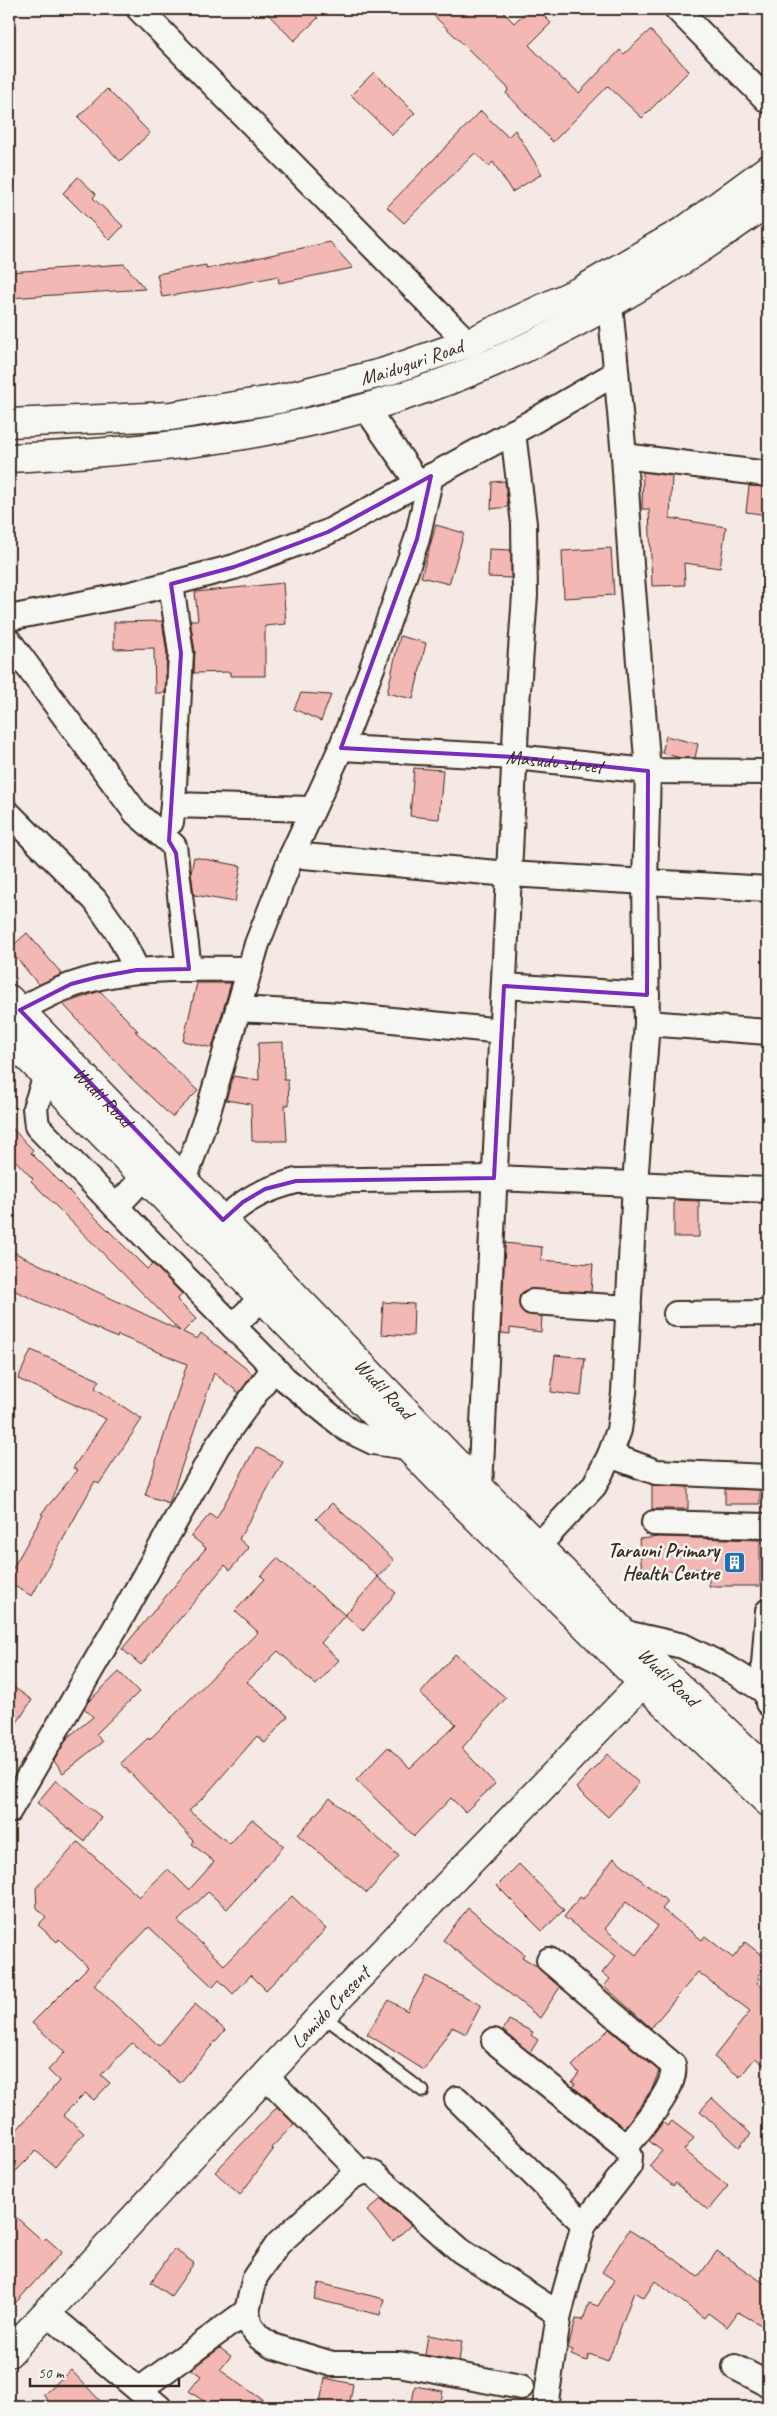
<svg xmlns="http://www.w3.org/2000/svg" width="777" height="2416" viewBox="0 0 777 2416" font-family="Caveat,sans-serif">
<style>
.building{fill:#f3b7b4;stroke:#3b2a1e;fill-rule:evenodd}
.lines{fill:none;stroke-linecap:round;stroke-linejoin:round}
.lane-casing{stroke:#3b2a1e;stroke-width:15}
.street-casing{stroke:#3b2a1e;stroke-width:28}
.secondary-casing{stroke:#3b2a1e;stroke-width:31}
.primary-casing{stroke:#3b2a1e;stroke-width:31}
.highway-casing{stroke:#3b2a1e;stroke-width:31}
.lane{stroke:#f6f6f2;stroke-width:11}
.street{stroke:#f6f6f2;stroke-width:24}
.secondary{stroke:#f6f6f2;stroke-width:28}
.primary{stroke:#f6f6f2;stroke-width:28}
.highway{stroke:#f6f6f2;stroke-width:28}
.marked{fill:none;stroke:#7b2cbf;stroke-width:4;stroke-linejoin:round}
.labels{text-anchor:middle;stroke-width:5;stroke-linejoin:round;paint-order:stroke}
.street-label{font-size:20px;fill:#3b2a1e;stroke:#f6f6f2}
.poi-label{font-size:20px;font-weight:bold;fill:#3b2a1e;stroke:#f6f6f2;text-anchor:end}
</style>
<rect width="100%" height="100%" fill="#f5e9e6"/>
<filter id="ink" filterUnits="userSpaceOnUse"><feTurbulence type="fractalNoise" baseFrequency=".02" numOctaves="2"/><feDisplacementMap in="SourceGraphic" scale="10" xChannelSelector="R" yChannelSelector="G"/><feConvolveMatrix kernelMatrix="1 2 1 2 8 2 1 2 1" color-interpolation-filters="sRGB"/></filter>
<g filter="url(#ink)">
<!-- building -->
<path class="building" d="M263,9H309L318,18L294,41Z
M427,9H500L514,23L529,9H537L551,23L529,45L564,81L565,80L579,93L620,50L624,54L650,30L689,71L642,118L608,86L553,142L506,93L509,89Z
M374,72L415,113L392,135L351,95Z
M107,89L150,133L120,161L78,117Z
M481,111L508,137L515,130L542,174L512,192L493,162L489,166L475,153L404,223L387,207Z
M78,177L96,194L93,198L123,226L110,240L63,193Z
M330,242L353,268L279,283L278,276L221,288L162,297L157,274L206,265V269Z
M124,264L145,289L9,298V272Z
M643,472L672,476L670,518L726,527L720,568L684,563L685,585L652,586L649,509H642Z
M505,481L508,507L491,509L492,482Z
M749,486L768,487V515L746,512Z
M436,525L464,533L449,584L421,577Z
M611,548L614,595L564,598L562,551Z
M489,549L511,550V578L488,577Z
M283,583L286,624L265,626V676H230V672L194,673L195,651L190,620H198L195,592Z
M162,621L167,654L165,693H155L154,648L114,649V622Z
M400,636L426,643L413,699L387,693Z
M301,693L331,695L321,721L294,709Z
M666,736L698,744L695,758H681L662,753Z
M414,768L443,770L439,819L410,816Z
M194,857L241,866L235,902L194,895L191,872Z
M27,933L62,974L39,985L9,949Z
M197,983H231L212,1048L183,1041Z
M100,991L138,1031H135L198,1091L172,1117L130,1077L63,1004Z
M283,1042L284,1080H288L289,1105H285L287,1141H252L251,1104L226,1100L233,1076L259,1080L258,1043Z
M9,1125L33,1150L31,1153L147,1269L153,1264L182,1294L177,1300L196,1319L183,1332L197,1339L201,1333L253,1374L239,1393L214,1373L169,1503L145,1495L187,1364L118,1335L117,1338L9,1288V1250L180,1331L31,1181L33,1179L9,1154Z
M674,1200L699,1201V1237H674Z
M505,1243L542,1247L541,1260L593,1264L591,1292L526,1290L520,1295V1308L525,1314L542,1316L541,1332L510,1328V1334L501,1333Z
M383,1302L414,1304L413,1336L381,1334Z
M31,1350L99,1380L95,1388L142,1419L99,1484L95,1481L32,1596L9,1583V1575L43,1515L41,1514L78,1470L73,1468L106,1419L18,1379Z
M555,1355L585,1358L581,1396L551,1392Z
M256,1447L283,1462L239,1539L249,1548L230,1570L225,1565L141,1665L122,1649L206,1548L191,1536L210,1514L216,1519Z
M652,1485L688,1487V1509H652Z
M725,1489L760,1490V1504H725Z
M332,1503L394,1560L378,1577L316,1519Z
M660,1537L760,1540V1586H709V1568L642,1573L639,1539Z
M277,1558L345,1615L321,1643L339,1660L316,1685L278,1651L247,1682L288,1716L265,1743L257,1736L204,1797L189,1811L230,1844L252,1819L284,1846L227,1909L208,1892L178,1921L224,1965L292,1896L326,1929L266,1990L251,1975L233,1994L219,1980L213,1987L149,1927L94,1985L159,2046L195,2004L225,2030L180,2083L132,2043L101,2075L110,2083L94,2100L85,2093L63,2115L84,2133L55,2167L36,2151L9,2178V2139L59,2081L48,2070L65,2052L32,2023L88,1967L59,1939L57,1942L38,1925L46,1917L37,1908L36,1888L78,1842L139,1897L168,1869L189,1890L214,1862L192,1844L194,1841L121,1763L148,1738L149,1740L258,1632L235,1611L265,1579L261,1576Z
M378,1577L396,1593L363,1631L345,1615Z
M455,1654L506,1698L462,1748L495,1784L465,1812L451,1798L414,1836L356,1780L388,1747L410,1768L456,1724L420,1694Z
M119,1672L139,1692L96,1734L102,1742L63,1773L54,1761L68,1737L93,1717L84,1708L87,1703Z
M9,1684L32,1700L9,1735Z
M607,1754L639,1783L608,1817L576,1788Z
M56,1780L101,1817L84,1841L37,1803Z
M330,1798L399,1856L367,1893L298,1835Z
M614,1858L668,1902L662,1909L702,1940L705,1936L733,1958L745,1942L768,1960L758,1977L760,1978L757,1983L768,1992V2068L755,2058L740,2077L714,2057L750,2011L698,1972L651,2028L604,1986L610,1979L602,1973L616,1956L564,1917L580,1897L583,1899ZM626,1902L658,1926L636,1955L605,1929Z
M519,1864L564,1910L542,1931L497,1886Z
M468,1908L524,1954L522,1957L538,1967L560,1987L540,2018L443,1940Z
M426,1976L481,2005L466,2034L452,2027L424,2070L367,2034L389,2000L407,2011Z
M509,2020L533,2032L531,2035L538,2040L530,2053L503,2030Z
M609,2029L659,2071L652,2089L624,2128L573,2087L575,2084L572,2082L579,2073L572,2066Z
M712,2098L751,2134L739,2147L700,2111Z
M277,2107L294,2124L271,2148L273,2150L240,2195L215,2172Z
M672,2121L694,2138L684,2150L728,2186L708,2210L676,2183L673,2186L649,2166L662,2151L649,2141L663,2122L667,2126Z
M381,2199L411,2225L393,2241L367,2211Z
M9,2211L43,2241L46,2238L62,2252L9,2310Z
M629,2230L671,2256L698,2277L717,2251L768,2286V2329L738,2312L727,2327L708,2313L704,2318L655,2281L644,2298L634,2292L608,2361L589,2354L587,2361L571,2355L573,2350L568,2348L576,2319L583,2320L589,2303L598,2306L614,2280L602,2272Z
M174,2249L194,2263L171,2296L151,2282Z
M319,2283L384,2299L380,2315L314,2299Z
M428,2335L462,2341L459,2361L425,2355Z
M220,2348L231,2356L220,2370L273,2407H229L219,2400L214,2407H212L189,2391L201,2376L191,2369Z
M71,2370L106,2407H55L43,2395Z
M325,2378L353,2384L349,2407H319Z
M415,2386L443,2391L440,2407H411Z"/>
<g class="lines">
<defs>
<path id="lane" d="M322,2015L423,2091"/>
<g id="street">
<path d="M139,9L468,343"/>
<path d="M677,9L768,101"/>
<path d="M365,407L418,483"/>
<path d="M624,456L768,474"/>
<path d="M171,584L181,653L173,805"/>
<path d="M9,618L131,594L234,567L328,532L530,423L616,373"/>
<path d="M9,641L136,813L174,846L189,969"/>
<path id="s1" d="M341,748L515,757L648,771L768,772"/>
<path d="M9,814L95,900L119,934L137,970"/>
<path d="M171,822L173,805L312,809"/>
<path d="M292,855L509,874L768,889"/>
<path d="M504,986L647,995"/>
<path d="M238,1009L342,1015L502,1031"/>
<path d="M9,1018C89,962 158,969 250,969"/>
<path d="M647,1023L768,1032"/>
<path d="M46,1076L35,1108L37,1126L116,1207"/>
<path d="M143,1178L116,1207L285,1379L348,1430L373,1442L408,1447"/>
<path d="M184,1181L208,1112L257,944L292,855L341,748L372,668L417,539L431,476"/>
<path d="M223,1220C248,1197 264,1190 296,1181L494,1178L768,1190"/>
<path d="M532,1302L629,1308"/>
<path d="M676,1314L768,1313"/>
<path d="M233,1326L263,1297"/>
<path d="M610,1455L656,1472L768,1477"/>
<path d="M480,1488L517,704L525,595L524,524L513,432"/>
<path d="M654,1523L768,1526"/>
<path d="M538,1546L594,1486L610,1455L619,1430L624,1393L635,1184L647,1023L645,882L648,771L631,565L624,456L610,304"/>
<path d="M768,1611L764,1665L768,1703"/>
<path d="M625,1633L683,1646L731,1670L766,1692"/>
<path d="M9,1811L117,1625L218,1445L274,1368"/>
<path d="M549,1960L673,2065C678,2088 640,2128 626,2147"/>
<path d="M494,2041L626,2147L630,2156L629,2166L584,2224L559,2314L545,2407"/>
<path d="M266,2076L360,2172"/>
<path d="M457,2099L584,2224"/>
<path d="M47,2313L159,2407"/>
<path d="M735,2367L768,2384"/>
<path d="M521,2387L399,2364H332L272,2346L259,2337L250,2326L247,2311L255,2277L278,2244L353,2176L366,2171L374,2174L461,2251L559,2314"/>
<path d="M139,2390L247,2311"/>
</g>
<g id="secondary">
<path id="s2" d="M9,2353L322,2015L658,1667"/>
</g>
<g id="primary">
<path id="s3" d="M9,999L480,1488L658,1667L768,1771"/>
<path d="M9,1038L454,1495L642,1682L768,1802"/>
</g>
<g id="highway">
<path id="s4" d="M9,423L171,416L279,399L385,372L468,343L580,291L685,230L768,169"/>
<path d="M9,458C142,452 276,438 404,396C535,354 657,282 768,202"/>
</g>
</defs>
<!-- lane casing -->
<use href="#lane" class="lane-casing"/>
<!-- street casing -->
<use href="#street" class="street-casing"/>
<!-- secondary casing -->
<use href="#secondary" class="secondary-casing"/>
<!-- primary casing -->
<use href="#primary" class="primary-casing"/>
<!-- highway casing -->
<use href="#highway" class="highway-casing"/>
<!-- lane -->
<use href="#lane" class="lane"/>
<!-- street -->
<use href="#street" class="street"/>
<!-- secondary -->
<use href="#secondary" class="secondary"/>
<!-- primary -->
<use href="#primary" class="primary"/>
<!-- highway -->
<use href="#highway" class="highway"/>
</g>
</g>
<!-- marked area -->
<path class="marked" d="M431,476L417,539L341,748L515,757L648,771L647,995L504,986L494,1178L296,1181L265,1189L243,1202L223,1220L20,1010L71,984L98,977L137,970L189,969L176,853L169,841L181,653L171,584L234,567L328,532Z"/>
<!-- icons -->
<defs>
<symbol id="building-square" viewBox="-11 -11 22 22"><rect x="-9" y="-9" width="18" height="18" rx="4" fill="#1f6fb2" stroke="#f6f6f2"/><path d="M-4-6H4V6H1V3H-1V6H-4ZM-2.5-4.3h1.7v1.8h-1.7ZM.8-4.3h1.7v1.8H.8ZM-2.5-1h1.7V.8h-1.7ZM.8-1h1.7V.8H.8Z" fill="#fff"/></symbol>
</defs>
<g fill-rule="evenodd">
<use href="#building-square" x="722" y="1550" width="25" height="25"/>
</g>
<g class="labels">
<!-- street labels -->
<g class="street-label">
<text dy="7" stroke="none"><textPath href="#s4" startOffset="409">Maiduguri Road</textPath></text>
<text dy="7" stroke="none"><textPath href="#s1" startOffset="214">Masudu street</textPath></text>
<text dy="7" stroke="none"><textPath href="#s3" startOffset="136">Wudil Road</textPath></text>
<text dy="7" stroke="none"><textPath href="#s3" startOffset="541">Wudil Road</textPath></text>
<text dy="7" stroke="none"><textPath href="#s3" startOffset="946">Wudil Road</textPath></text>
<text dy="7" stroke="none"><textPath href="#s2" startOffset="472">Lamido Cresent</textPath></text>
</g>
<!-- poi labels -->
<g class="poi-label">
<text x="719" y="1557">Tarauni Primary<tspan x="719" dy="23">Health Centre</tspan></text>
</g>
</g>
<!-- margin -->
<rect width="777" height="2416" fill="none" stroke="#f6f6f2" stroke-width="30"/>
<rect x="15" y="15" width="747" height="2386" fill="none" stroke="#3b2a1e" stroke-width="2" filter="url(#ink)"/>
<!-- scale -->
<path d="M30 2378v8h149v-8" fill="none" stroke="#3b2a1e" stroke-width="2.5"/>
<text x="38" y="2378" font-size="15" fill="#3b2a1e" stroke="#f6f6f2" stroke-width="4" paint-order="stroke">50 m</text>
</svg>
